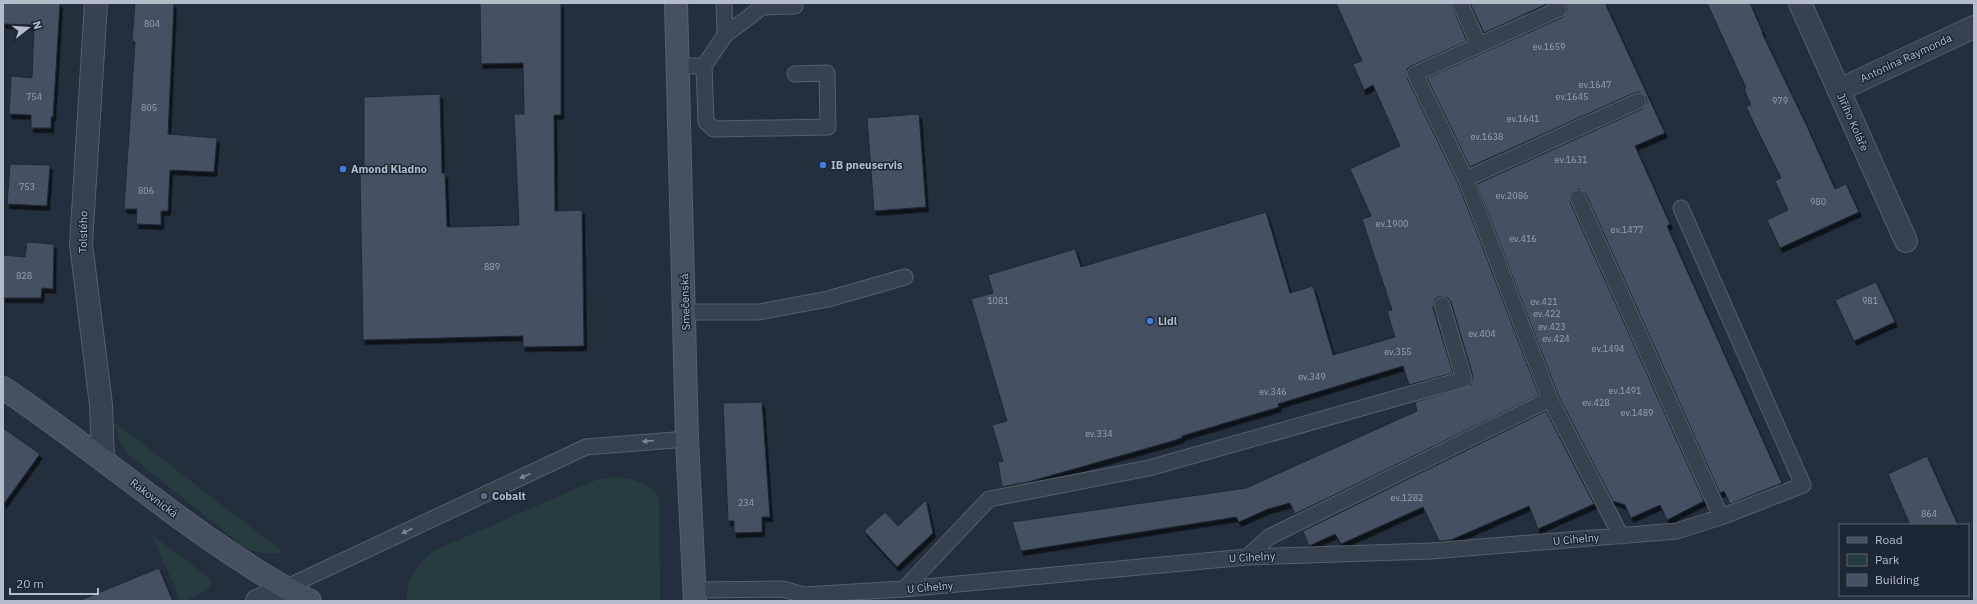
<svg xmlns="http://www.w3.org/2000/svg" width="1977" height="604" viewBox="0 0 1977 604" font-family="'IBM Plex Sans',sans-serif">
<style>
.green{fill:#263c3f}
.building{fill:#455162;stroke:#1f2835;filter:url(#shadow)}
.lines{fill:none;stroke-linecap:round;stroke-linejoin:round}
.lane-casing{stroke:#565f6c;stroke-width:17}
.street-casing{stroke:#565f6c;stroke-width:24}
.secondary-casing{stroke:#565f6c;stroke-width:24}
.lane{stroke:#38414e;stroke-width:15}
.street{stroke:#38414e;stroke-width:22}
.secondary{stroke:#465061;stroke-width:22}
.oneway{fill:#7c8592}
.shop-dot{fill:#3f7fe0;stroke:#1d2633;stroke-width:1.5}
.service-dot{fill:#5c6f8a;stroke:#1d2633;stroke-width:1.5}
.labels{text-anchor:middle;stroke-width:3;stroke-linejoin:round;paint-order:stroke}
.number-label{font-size:9px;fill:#98a1af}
.street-label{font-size:11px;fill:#b4bcc9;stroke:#1d2633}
.poi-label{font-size:11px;font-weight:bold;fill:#b4bcc9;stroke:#1d2633;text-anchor:start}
</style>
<defs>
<filter id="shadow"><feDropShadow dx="2.5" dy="4.5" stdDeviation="0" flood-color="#0009"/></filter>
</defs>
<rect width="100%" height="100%" fill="#242f3e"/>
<!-- green -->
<path class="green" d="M114,422L283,552C267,556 255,553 241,545L128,454L118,440Z
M610,477C627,476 651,483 659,499L660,601H408C402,583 421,562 433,551L596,480Z
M151,534L210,578L211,582L209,589L185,601H181Z"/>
<!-- building -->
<path class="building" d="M3,3H60L53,117H51V128H31V115L9,114L11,76L32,78L34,25L3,24Z
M135,3H174L168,134L217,138L214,172L170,170L168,211H161V225L136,224L137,209H124L135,42L132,41Z
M480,3H561V115H554L555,211L582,210L584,346L523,347V336L363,340L360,173H364V97L440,94L442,173H445L447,227L519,225L514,114H524L523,63L481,64Z
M1336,3H1451L1467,41L1411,66L1407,69V78L1458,183L1539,395L1295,514L1290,503L1268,509L1239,522L1236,517L1021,551L1012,522L1246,488L1417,411L1415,402L1471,385L1473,376L1451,302L1448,298L1440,296L1435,299L1433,308L1453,373L1409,385L1403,366L1278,404L1279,407L1182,436V438L1169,442L1028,482L1002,487L998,462L1003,461L992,425L1007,421L971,299L993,293L988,275L1075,249L1081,267L1266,212L1290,293L1313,286L1333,355L1395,337L1387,311L1392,310L1362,219L1371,216L1350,169L1400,146L1373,85L1364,90L1353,64L1362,61Z
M1470,3H1547V4L1484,33Z
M1566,3H1605L1665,133L1635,146L1670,224L1667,226L1684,264L1782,483L1730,504L1724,491L1720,493L1586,194L1579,189L1571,193L1570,202L1704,501L1667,520L1660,505L1631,518L1625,505L1613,501L1558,395L1477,184L1642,109L1647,102L1646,97L1639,92L1634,93L1470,167L1427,78L1563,17L1568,10Z
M1707,3H1750L1763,33H1762L1805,122L1835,189L1846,184L1859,212L1780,248L1767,220L1788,210L1775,181L1781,178L1746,107L1751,105L1744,89L1746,88Z
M919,114L926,207L874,211L867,118Z
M10,164L50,165L47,206L7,204Z
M27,242L54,244L53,289L42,288L41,298H3V255L25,257Z
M1876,282L1895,322L1854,341L1835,300Z
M762,402L770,517H762V532L734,533V521H728L723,403Z
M1546,411L1594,504L1538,529L1529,506L1451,540L1439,541L1423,507L1341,544L1335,534L1309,546L1303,531Z
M3,428L40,454L3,505Z
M1927,456L1958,525H1910L1888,474Z
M926,500L933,533L897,567L864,531L885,512L898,526Z
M159,568L173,601H81V600Z"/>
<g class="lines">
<defs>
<path id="lane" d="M1460,3L1479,45
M1556,3L1559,9L1415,74L1466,179L1550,399L1621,536
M725,35L762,7L795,6
M677,66H704L706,122L714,129L828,127L827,73L795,74
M704,66L725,35L724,3
M1466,179L1638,101
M1578,198L1721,517
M685,312H759L828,299L905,277
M1247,557L1269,537L1550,399
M285,588L586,447L687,439
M904,589L989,499L1149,468L1464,379L1442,305
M695,590L783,589L803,595L904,589L1247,557L1431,551L1677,531L1721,517L1803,485L1681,208"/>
<path id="street" d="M96,3L81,244L101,405L103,460
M1800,3L1906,241
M1839,90L1974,27
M257,601L285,588"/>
<path id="secondary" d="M676,3L687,439L695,601
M3,388C107,457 199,543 310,601"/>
</defs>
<!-- lane casing -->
<use href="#lane" class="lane-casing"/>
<!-- street casing -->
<use href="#street" class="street-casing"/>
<!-- secondary casing -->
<use href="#secondary" class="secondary-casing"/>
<!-- lane -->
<use href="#lane" class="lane"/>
<!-- street -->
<use href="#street" class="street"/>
<!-- secondary -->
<use href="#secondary" class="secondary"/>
</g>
<!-- one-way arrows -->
<defs><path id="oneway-solid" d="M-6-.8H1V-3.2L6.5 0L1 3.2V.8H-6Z"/></defs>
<g class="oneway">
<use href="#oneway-solid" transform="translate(648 441) rotate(175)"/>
<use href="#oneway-solid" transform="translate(525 476) rotate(155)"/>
<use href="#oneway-solid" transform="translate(407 531) rotate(155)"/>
</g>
<!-- markers -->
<g class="shop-dot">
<circle cx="823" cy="165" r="4"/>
<circle cx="343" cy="169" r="4"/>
<circle cx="1150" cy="321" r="4"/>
</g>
<circle class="service-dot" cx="484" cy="496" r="4"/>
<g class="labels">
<!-- number labels -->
<g class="number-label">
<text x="152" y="27">804</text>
<text x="1549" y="50">ev.1659</text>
<text x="1595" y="88">ev.1647</text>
<text x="34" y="100">754</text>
<text x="1572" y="100">ev.1645</text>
<text x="1780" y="104">979</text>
<text x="149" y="111">805</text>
<text x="1523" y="122">ev.1641</text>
<text x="1487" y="140">ev.1638</text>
<text x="1571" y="163">ev.1631</text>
<text x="27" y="190">753</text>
<text x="146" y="194">806</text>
<text x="1512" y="199">ev.2086</text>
<text x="1818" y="205">980</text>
<text x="1392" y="227">ev.1900</text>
<text x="1627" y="233">ev.1477</text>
<text x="1523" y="242">ev.416</text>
<text x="492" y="270">889</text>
<text x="24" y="279">828</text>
<text x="998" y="304">1081</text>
<text x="1870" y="304">981</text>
<text x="1544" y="305">ev.421</text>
<text x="1547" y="317">ev.422</text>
<text x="1552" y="330">ev.423</text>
<text x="1482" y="337">ev.404</text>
<text x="1556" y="342">ev.424</text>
<text x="1608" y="352">ev.1494</text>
<text x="1398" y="355">ev.355</text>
<text x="1312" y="380">ev.349</text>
<text x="1625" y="394">ev.1491</text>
<text x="1273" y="395">ev.346</text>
<text x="1596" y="406">ev.428</text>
<text x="1637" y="416">ev.1489</text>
<text x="1099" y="437">ev.334</text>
<text x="1407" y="501">ev.1282</text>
<text x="746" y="506">234</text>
<text x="1929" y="517">864</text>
</g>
<!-- street labels -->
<g class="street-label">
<text transform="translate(1906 58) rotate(-25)" y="4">Antonína Raymonda</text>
<text transform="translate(1853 122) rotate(66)" y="4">Jiřího Koláře</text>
<text transform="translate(83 232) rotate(-89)" y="4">Tolstého</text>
<text transform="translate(685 302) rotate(-92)" y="4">Smečenská</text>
<text transform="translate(154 498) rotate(37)" y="4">Rakovnická</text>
<text transform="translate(1576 539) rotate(-5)" y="4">U Cihelny</text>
<text transform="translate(1252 557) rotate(-3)" y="4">U Cihelny</text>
<text transform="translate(930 587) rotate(-5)" y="4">U Cihelny</text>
</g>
<!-- poi labels -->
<g class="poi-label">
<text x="831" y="169">IB pneuservis</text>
<text x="351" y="173">Amond Kladno</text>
<text x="1158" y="325">Lidl</text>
<text x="492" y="500">Cobalt</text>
</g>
</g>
<!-- border -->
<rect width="1977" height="604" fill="none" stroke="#b4bcc9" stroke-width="8"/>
<!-- legend -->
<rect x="1839" y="524" width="130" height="72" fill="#1d2633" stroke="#59626f"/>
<rect x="1847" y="537" width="20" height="6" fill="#465061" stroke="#59626f"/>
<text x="1875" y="544" font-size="12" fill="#b4bcc9">Road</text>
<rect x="1847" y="554" width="20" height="12" fill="#263c3f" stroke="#59626f"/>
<text x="1875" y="564" font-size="12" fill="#b4bcc9">Park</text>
<rect x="1847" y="574" width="20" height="12" fill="#455162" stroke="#59626f"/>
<text x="1875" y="584" font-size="12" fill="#b4bcc9">Building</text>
<!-- north arrow -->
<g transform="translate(28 28) rotate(73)" stroke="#1d2633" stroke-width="3" paint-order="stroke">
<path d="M0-3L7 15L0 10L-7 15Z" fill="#b4bcc9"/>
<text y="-6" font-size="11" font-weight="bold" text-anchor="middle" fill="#b4bcc9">N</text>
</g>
<!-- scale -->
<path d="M10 588v6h88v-6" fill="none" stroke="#b4bcc9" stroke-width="2"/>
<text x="16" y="588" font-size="12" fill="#b4bcc9" stroke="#1d2633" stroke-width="3" paint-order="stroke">20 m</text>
</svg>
